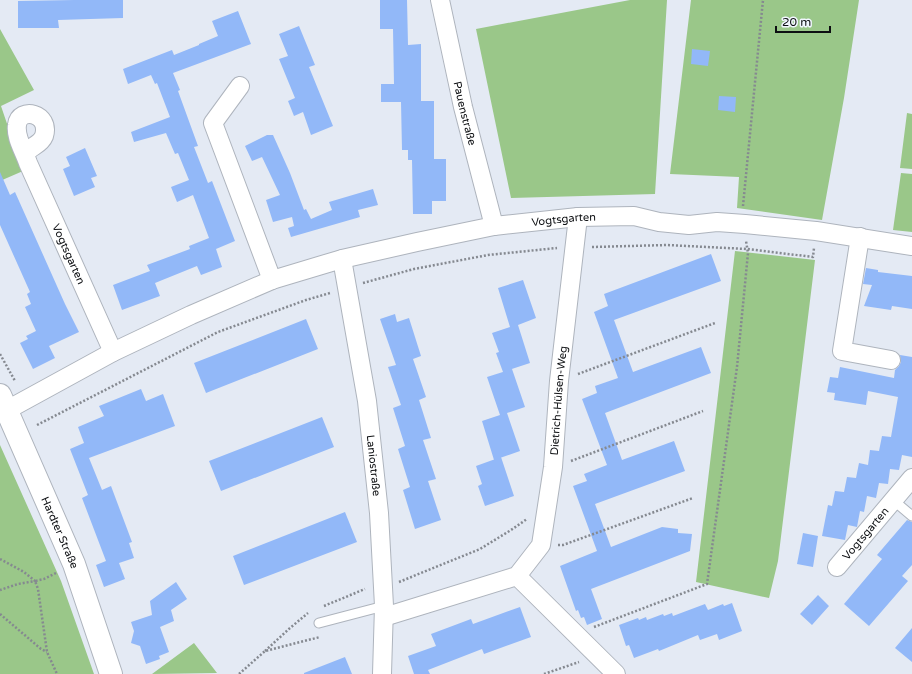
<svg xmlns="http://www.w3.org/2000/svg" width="912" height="674" viewBox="0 0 912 674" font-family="'Varela Round',sans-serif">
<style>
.green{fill:#9ac789}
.building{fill:#92b8f8}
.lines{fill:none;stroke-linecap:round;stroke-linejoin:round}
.service-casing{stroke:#aeb4bd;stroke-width:11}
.minor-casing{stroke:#aeb4bd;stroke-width:20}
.tertiary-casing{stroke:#aeb4bd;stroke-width:24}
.path{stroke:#858990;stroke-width:2.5;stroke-dasharray:2 2;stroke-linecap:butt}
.service{stroke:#fff;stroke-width:9}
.minor{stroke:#fff;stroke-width:18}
.tertiary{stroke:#fff;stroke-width:22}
.labels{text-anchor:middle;stroke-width:3;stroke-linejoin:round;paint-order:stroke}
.street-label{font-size:11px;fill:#0d0f12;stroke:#f2f7ff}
</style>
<rect width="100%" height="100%" fill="#e4eaf4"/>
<!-- green -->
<path class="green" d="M630,0H667L655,194L511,198L476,29Z
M691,0H859L844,98L822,220L737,208L739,177L670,174Z
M0,29L34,90L1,106L23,171L0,181Z
M907,113L912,114V169L900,168Z
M901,173L912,174V232L893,230Z
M735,251L815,260L778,561L769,598L696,582Z
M0,445L61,581L94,674H0Z
M194,643L217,673L152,674Z"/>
<!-- building -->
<path class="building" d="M74,0H123V18L58,20L59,28H18V1Z
M380,0H407L408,45L421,44V101H434V159H446V201H432V214H413L412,160H408V150H402L401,102H381V84H394L393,29H380Z
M238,11L251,44L173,73L180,90L178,91L198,146L194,147L208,183L212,181L235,241L216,249L222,267L201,275L197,266L155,283L160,296L122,310L113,285L150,271L147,265L190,249L189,246L209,238L193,195L177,202L171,187L189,180L178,153L175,154L166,133L134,142L131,132L170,117L157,83L155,84L151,75L128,84L123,69L172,50L174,55L199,45V44L218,36L212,21Z
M299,26L315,65L309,67L333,126L311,135L303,112L294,116L288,101L295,98L279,59L288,56L279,34Z
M692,49L710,51L708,66L691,64Z
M719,96L736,97L735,112L718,110Z
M267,135H273L290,173L304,210L306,209L311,219L332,210L329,202L373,189L378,205L358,210L360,217L291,237L288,228L294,226L292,217L273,222L266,200L280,195L262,157L252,161L245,146Z
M85,148L97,176L91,178L95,187L74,196L63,169L70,166L66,157Z
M0,172L10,195L15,192L65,304L79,332L49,346L55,358L33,369L20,343L28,339L26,336L36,331L25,307L31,304L27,294L30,292L0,225Z
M711,254L721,281L614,320L633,372L701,347L711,373L605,413L622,460L674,441L685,471L595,504L611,547L662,527L678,529V533L692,534L690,551L591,589L602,619L587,625L584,617L581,618L578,610L576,611L560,566L597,551L573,486L587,481L584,474L607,465L582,399L597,393L595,386L618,378L594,312L608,306L604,294Z
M866,268L878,270V272L912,276V309L892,306L891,310L864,306L872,285L863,284Z
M523,280L536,318L518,325L530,363L503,372L496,353L499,352L492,333L510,327L498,288Z
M395,314L397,322L409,318L421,356L413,359L426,397L419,400L431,438L423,440L436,479L428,481L441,520L415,529L403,490L410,487L398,449L405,446L393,408L401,405L388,367L396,365L380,319Z
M306,319L318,349L206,393L194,363Z
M900,355L912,357V457L902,455L899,470L890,469L888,484L879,483L876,498L867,496L864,512L860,511L857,527L848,525L845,540L822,536L828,505L832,506L835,491L844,492L847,477L856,478L859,463L868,465L870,450L879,451L882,436L891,437L898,397L868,391L866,405L834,400L835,393L827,392L830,377L838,378L840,367L894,378L895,370L899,366L901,362Z
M512,369L525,407L507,413L520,451L494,460L482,421L500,415L487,377Z
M141,389L146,401L163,394L175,426L89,458L102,490L111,486L132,542L129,543L134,558L119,563L125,579L104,587L96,565L106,561L82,498L88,495L70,449L84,443L78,427L104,416L99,406Z
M322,417L334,447L221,491L209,461Z
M501,457L514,496L485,506L478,486L482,484L476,466Z
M345,512L357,542L244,585L233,556Z
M907,520L912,522V565L902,576L908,581L869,626L844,604L882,559L877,555Z
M803,533L818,536L813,567L797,564Z
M176,582L187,599L171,610L174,621L160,627L169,652L159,656L160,659L146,664L140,646L131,643L134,631L131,622L152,615L150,601Z
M818,595L829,606L812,625L800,614Z
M732,603L742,631L719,640L717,634L700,640L698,635L659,651L658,649L634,658L629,645L626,646L619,625L638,618L639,620L646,617L647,620L663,614L664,616L672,613L673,616L705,604L708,610L723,604L724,606Z
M520,607L531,637L484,654L482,649L428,670L430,674H414L408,656L436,646L431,634L471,619L473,624Z
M912,628V662L895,648Z
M345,657L352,674H304V673Z"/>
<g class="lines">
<defs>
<path id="service" d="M893,500L912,516
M319,623L384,606"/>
<g id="minor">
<path id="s1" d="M440,0L463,107L494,226"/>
<path d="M240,86L213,123L272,280"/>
<path id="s2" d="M25,155C29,146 40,146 44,136C51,113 19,106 17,125C15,137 24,151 28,163L113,352"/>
<path d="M860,237L842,351L891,360"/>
<path id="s3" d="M342,259L367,401L379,513L384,606L382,674"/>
<path id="s4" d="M7,410L113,352L191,315L272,280L342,259L417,242L494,226L578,217L634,216L659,222L689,225L717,222L745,224L816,231L912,246"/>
<path id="s5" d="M837,567L912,478"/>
<path d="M517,576L616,674"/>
<path id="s6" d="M384,617L517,576L541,545L553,467L559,381L578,217"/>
</g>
<g id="tertiary">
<path id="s7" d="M0,395L74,564L111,674"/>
</g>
</defs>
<!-- service casing -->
<use href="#service" class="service-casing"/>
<!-- minor casing -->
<use href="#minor" class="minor-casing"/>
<!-- tertiary casing -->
<use href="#tertiary" class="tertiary-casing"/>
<!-- path -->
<path class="path" d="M743,206L763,0
M592,247L667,245L747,249L813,257L814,248
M363,283L414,269L488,255L557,248
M0,354L15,381
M578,374L715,323
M37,425L218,332L306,300L330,293
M571,461L703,411
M558,545H563L693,498
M0,559L24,572L35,581L18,584L0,590
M56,573L44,579L35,581L38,589L47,652L57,674
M399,582L480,549L511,530L527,519
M324,606L365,589
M0,614L41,649L47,652
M594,627L707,584L737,367L748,253L746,241
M265,651L290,628L308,613
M239,674L265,651L320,637
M544,674L579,662"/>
<!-- service -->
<use href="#service" class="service"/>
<!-- minor -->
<use href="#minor" class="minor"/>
<!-- tertiary -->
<use href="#tertiary" class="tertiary"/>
</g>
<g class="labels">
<!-- street labels -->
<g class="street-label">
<text dy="4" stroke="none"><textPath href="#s1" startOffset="116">Pauenstraße</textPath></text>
<text dy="4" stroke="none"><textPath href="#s4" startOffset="594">Vogtsgarten</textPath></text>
<text dy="4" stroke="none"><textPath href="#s2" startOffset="216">Vogtsgarten</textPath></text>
<text dy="4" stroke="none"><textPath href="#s6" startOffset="324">Dietrich-Hülsen-Weg</textPath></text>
<text dy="4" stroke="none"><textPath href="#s3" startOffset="209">Laniostraße</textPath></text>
<text dy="4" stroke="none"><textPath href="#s7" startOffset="150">Hardter Straße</textPath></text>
<text dy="4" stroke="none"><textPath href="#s5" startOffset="44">Vogtsgarten</textPath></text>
</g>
</g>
<!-- scale -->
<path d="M776 26v6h54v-6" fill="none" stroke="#0d0f12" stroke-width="2"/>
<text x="782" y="26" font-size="12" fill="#0d0f12" stroke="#f2f7ff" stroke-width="3" paint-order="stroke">20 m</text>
</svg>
